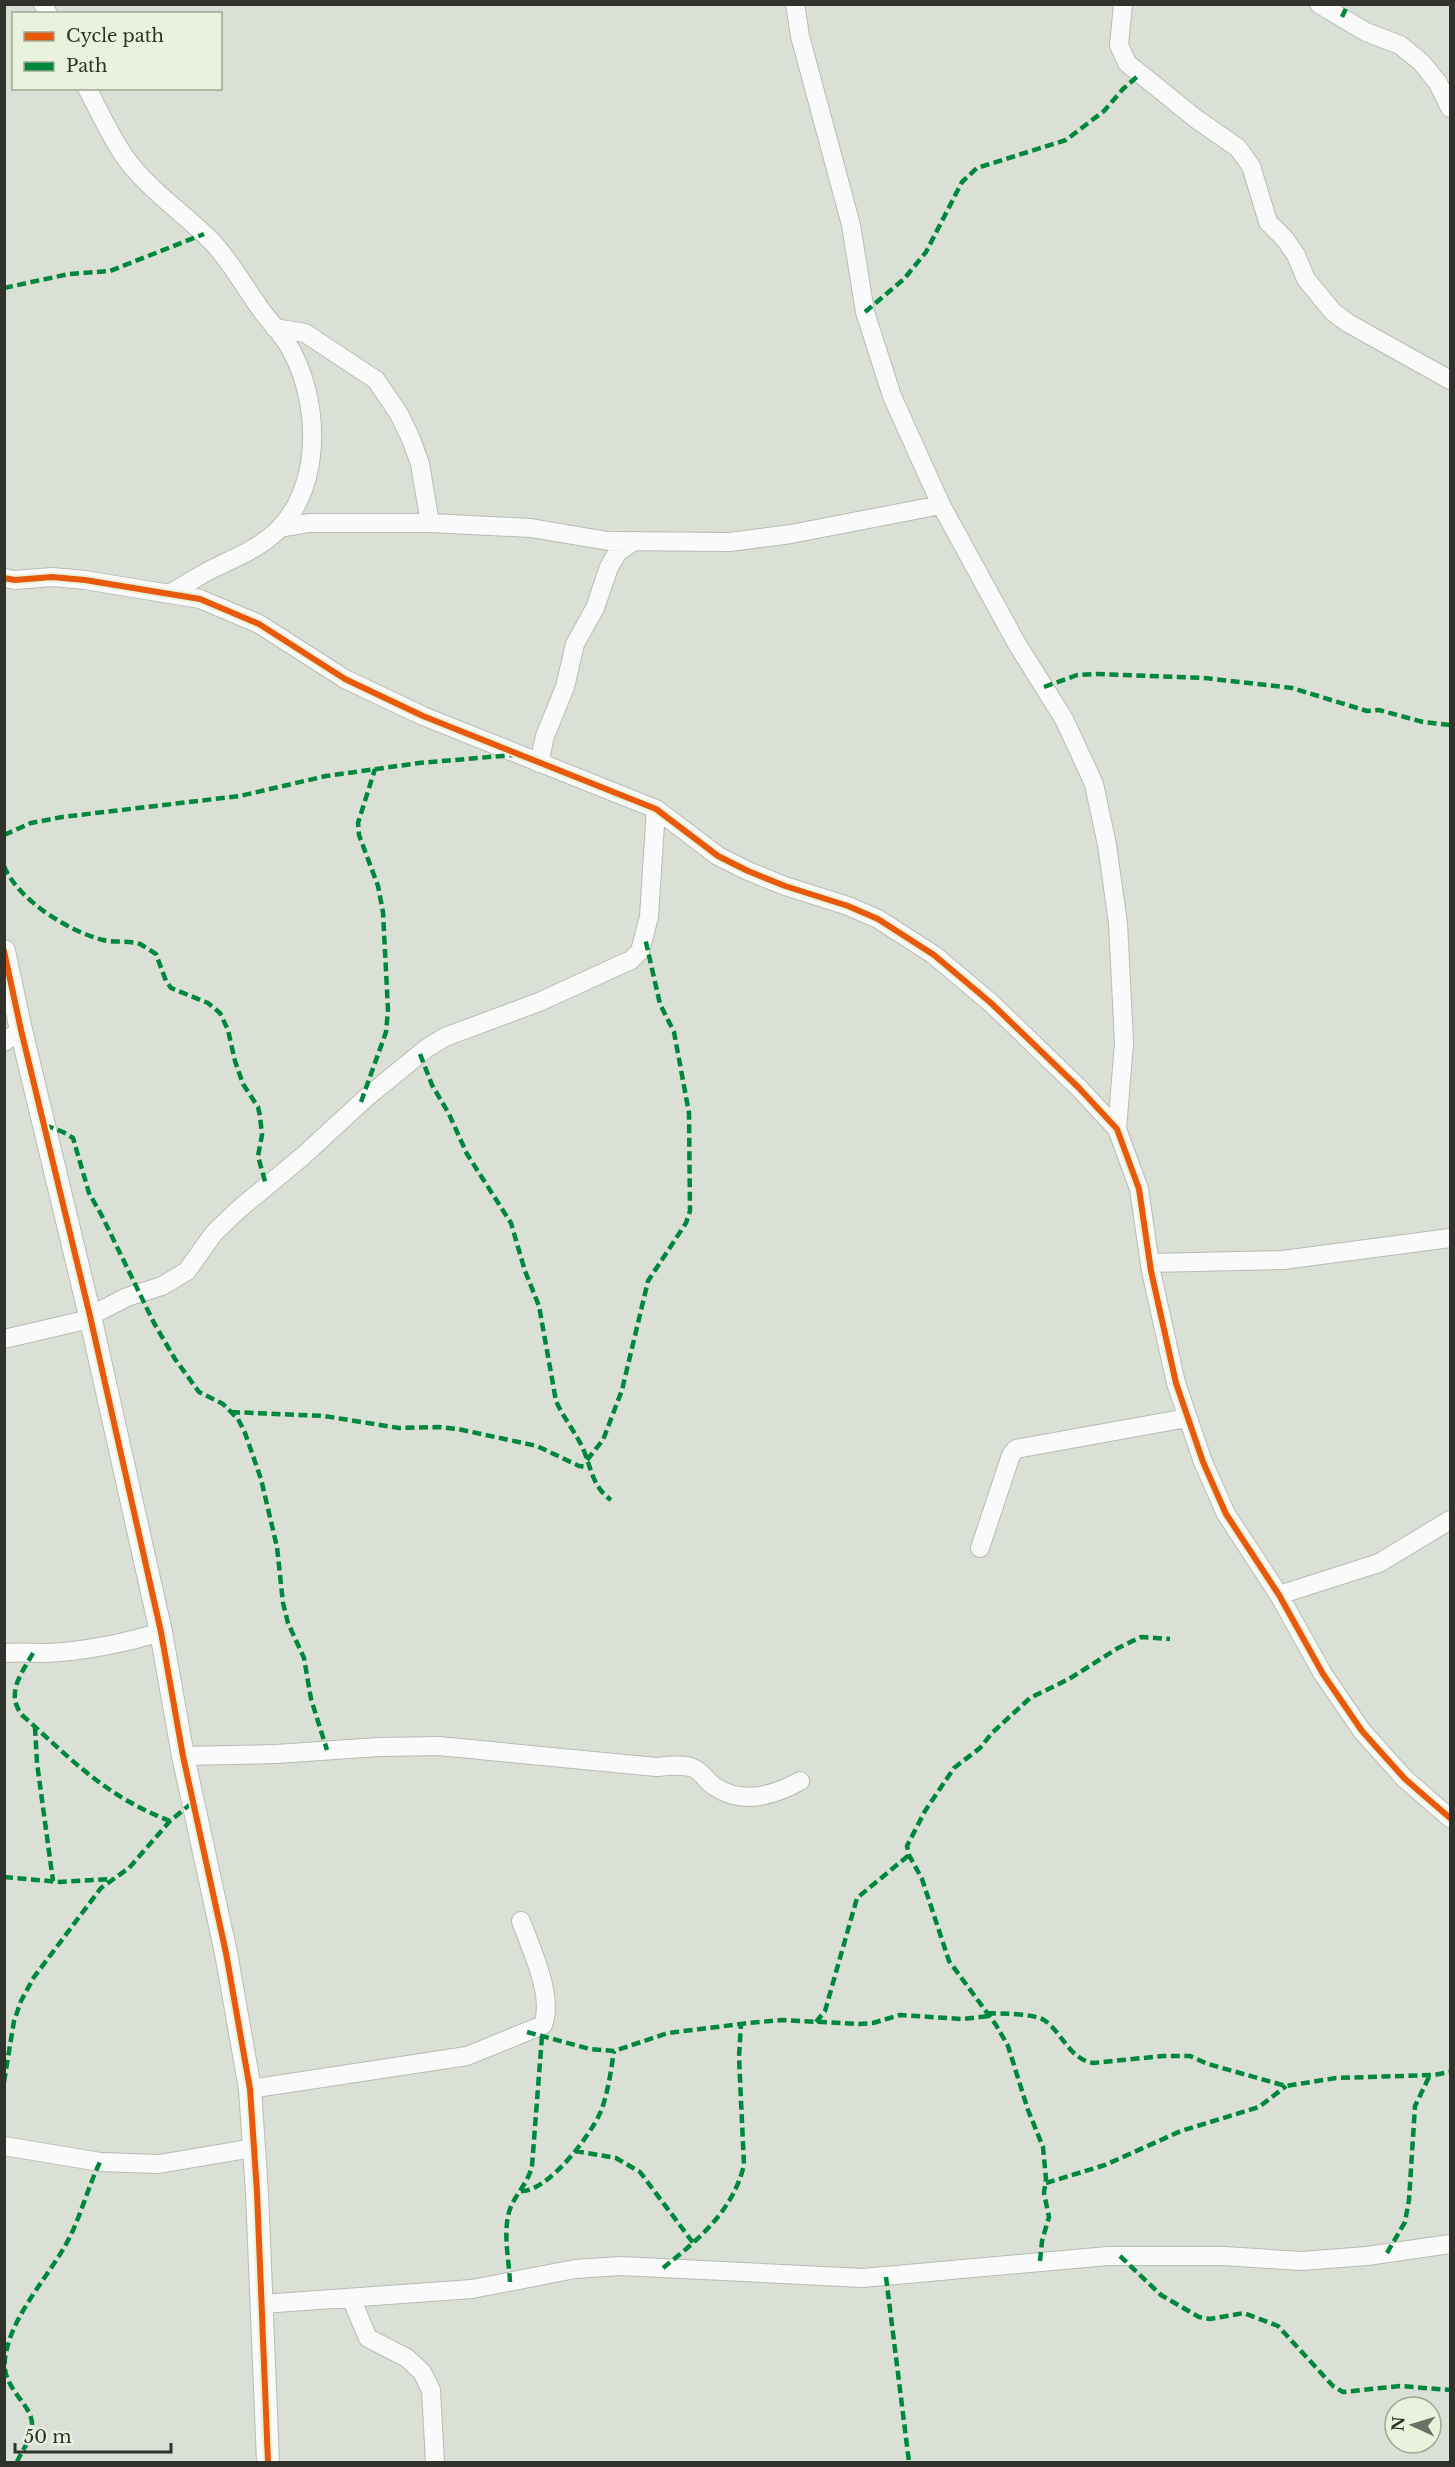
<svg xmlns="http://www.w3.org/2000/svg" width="1455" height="2467" viewBox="0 0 1455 2467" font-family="'Libre Baskerville',serif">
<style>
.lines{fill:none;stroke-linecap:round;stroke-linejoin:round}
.minor-casing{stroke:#b8bcb4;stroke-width:20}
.tertiary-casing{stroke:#b8bcb4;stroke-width:24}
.minor{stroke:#f9faf9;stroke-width:18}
.tertiary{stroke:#f9faf9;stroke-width:22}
.quiet{stroke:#00873e;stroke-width:4.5;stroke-dasharray:9 4.5;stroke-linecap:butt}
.cycleway-casing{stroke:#e8f2dd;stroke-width:10}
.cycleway{stroke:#e8590c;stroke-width:6}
</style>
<rect width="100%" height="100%" fill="#dae0d5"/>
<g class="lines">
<defs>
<path id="minor" d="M43,4L48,14
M795,4L800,36L851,225L865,312L892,396L941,505L1017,644L1064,719L1094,784L1107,845L1118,923L1124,1043L1117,1129
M1123,4L1119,45L1127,63L1195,118L1238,148L1251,166L1268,222L1285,239L1296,255L1306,279L1333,312L1348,323L1450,380
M1319,4L1366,32L1400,45L1421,62L1438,83L1450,108
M87,88C100,113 117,150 135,170C159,198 190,218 215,245C231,263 243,284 257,304C266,318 278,329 287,343C320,396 324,484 278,530C258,549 237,557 212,569C198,576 184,586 169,594
M275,328L305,333L376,380L399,414L411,439L420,464L430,523
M280,528L309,523H430L531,528L608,541L730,542L791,534L941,505
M4,578L15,580L52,577L85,580L200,599L259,624L345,679L423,716L656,809L718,856L748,871L785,886L848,906L878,919L934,955L991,1003L1079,1088L1117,1129L1139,1189L1151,1271L1176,1383L1203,1462L1226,1514L1279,1595L1323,1674L1362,1731L1405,1779L1450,1818
M539,763L545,736L565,687L575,644L595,608L609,567L618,552L634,541
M4,1042L21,1030
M1150,1263L1283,1260L1450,1238
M90,1316L127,1297L162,1286L187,1271L214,1233L238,1210L303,1156L367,1097L427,1048L445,1037L539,1002L631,960L640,951L649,917L656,809
M4,1339L90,1319
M980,1548L1011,1455L1016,1449L1187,1418
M1279,1595L1379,1563L1450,1520
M4,1653C19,1652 33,1653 47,1653C85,1651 125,1643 161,1632
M183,1756L276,1754L379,1747L439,1746L656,1767C667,1766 683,1764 693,1768C702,1771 706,1781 714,1786C741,1805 773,1796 800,1781
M250,2089L467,2056L543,2025C554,1996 531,1949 521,1921
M4,2146L100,2162L159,2164L253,2148
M351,2298L368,2338L407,2358L422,2372L431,2390L435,2462
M262,2304L472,2289L575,2269L621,2266L863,2278L1108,2256H1224L1301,2261L1367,2256L1450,2244"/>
<path id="tertiary" d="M4,951L21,1030L90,1316L161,1632L183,1756L226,1953L250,2089L257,2192L268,2462"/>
</defs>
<!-- minor casing -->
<use href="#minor" class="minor-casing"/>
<!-- tertiary casing -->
<use href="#tertiary" class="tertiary-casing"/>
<!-- minor -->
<use href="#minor" class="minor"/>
<!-- tertiary -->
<use href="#tertiary" class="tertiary"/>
<!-- quiet -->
<path class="quiet" d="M1342,17L1348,4
M4,288L69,274L110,271L204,234
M865,312L904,279L926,252L962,182L977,168L1066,140L1104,111L1123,89L1139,75
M1044,687L1077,675L1096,674L1205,678L1292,688L1367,711L1379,710L1423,722L1450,725
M4,835L31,823L62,817L240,796L326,776L419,763L513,755
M4,866C18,900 68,931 103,940C114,943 128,940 140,944C145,947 151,951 156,954L166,981L171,988L208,1003L220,1013L228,1030L235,1061L243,1084L258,1107L260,1116L262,1135L258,1156L266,1185
M420,1054L432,1085L449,1114L467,1154L511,1223L525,1271L539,1306L556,1401C564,1419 577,1434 584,1451C592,1471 593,1487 611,1500
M361,1102L386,1032L388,1010L383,912L378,886L359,835L358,823L375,769
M45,1125L63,1132L73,1138L89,1193L102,1216L154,1323L175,1359L199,1392L223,1404L238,1419L245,1433L261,1479L277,1547L283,1603L288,1623L304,1658L311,1699L327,1750
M231,1412L324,1416L399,1428L439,1427L458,1429L537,1446L579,1466L589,1467
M587,1460L603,1440L622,1390L648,1281L686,1223L690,1211L689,1113L674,1032L660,1004L645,938
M33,1653C22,1673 5,1693 22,1715C72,1760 105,1796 170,1821
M35,1727L37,1763L53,1881
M4,1877L60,1882L112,1879
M987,2013C1001,2014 1032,2013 1044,2020C1062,2032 1069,2059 1093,2063L1163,2056H1190L1208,2064L1286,2086L1336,2078L1434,2075L1450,2072
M816,2022L825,2011L857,1898L909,1855
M527,2032L590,2049L614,2051L668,2033L749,2023L782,2020L859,2024L873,2023L900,2015L962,2019L989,2016
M4,2082L14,2021L21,2001L34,1977L101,1888L129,1868L170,1821L193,1802
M575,2151L616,2158L640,2172L694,2244
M1046,2183L1105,2165L1181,2131L1259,2107L1286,2086
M521,2191C548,2192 591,2135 601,2111C608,2093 611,2070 614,2051
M1387,2253L1405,2222L1409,2200L1415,2106L1430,2075
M1120,2256L1161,2295L1199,2317L1210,2319L1244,2313L1278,2326L1333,2386L1343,2392L1400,2386L1450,2390
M1040,2261L1042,2241L1049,2217L1044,2193L1046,2179L1043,2147L1028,2110L1008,2046L996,2025L949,1961L922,1879L909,1855L907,1846L925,1811L954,1768L980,1748L992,1733L1030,1698L1069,1679L1118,1648L1141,1637L1170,1639
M663,2268C698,2240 733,2211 744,2165L739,2057L741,2024
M886,2277L909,2462
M510,2282C509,2260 503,2234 509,2212C514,2195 528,2184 532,2166L542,2036
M17,2462C22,2450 32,2439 32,2425C33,2404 1,2389 5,2359C10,2318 45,2281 65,2246C80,2220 87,2189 100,2162"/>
<defs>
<path id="cycleway" d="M4,578L15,580L52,577L85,580L200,599L259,624L345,679L423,716L656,809L718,856L748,871L785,886L848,906L878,919L934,955L991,1003L1079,1088L1117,1129L1139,1189L1151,1271L1176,1383L1203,1462L1226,1514L1279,1595L1323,1674L1362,1731L1405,1779L1450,1818
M4,951L21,1030L90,1316L161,1632L183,1756L226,1953L250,2089L257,2192L268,2462"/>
</defs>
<!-- cycleway casing -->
<use href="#cycleway" class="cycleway-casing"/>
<!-- cycleway -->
<use href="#cycleway" class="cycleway"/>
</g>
<!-- border -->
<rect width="1455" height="2467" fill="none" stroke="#30332c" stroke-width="12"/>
<!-- legend -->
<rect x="12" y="12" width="210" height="78" fill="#e8f2dd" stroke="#9ea696" stroke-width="1.5"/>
<rect x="24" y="32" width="30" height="9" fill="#e8590c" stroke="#9ea696" stroke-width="1.5"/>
<text x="66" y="42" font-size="18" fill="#30332c">Cycle path</text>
<rect x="24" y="62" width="30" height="9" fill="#00873e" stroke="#9ea696" stroke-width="1.5"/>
<text x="66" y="72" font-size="18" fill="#30332c">Path</text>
<!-- north arrow -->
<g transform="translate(1413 2425) rotate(274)"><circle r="28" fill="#e8f2dd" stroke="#9ea696" stroke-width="1.5"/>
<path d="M0-4.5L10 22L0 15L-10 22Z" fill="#6c7067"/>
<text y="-9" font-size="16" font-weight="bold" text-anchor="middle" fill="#30332c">N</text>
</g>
<!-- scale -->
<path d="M15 2443v9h156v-9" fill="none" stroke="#30332c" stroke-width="3"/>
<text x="24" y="2443" font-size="18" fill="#30332c" stroke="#e8f2dd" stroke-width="4.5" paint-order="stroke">50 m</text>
</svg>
